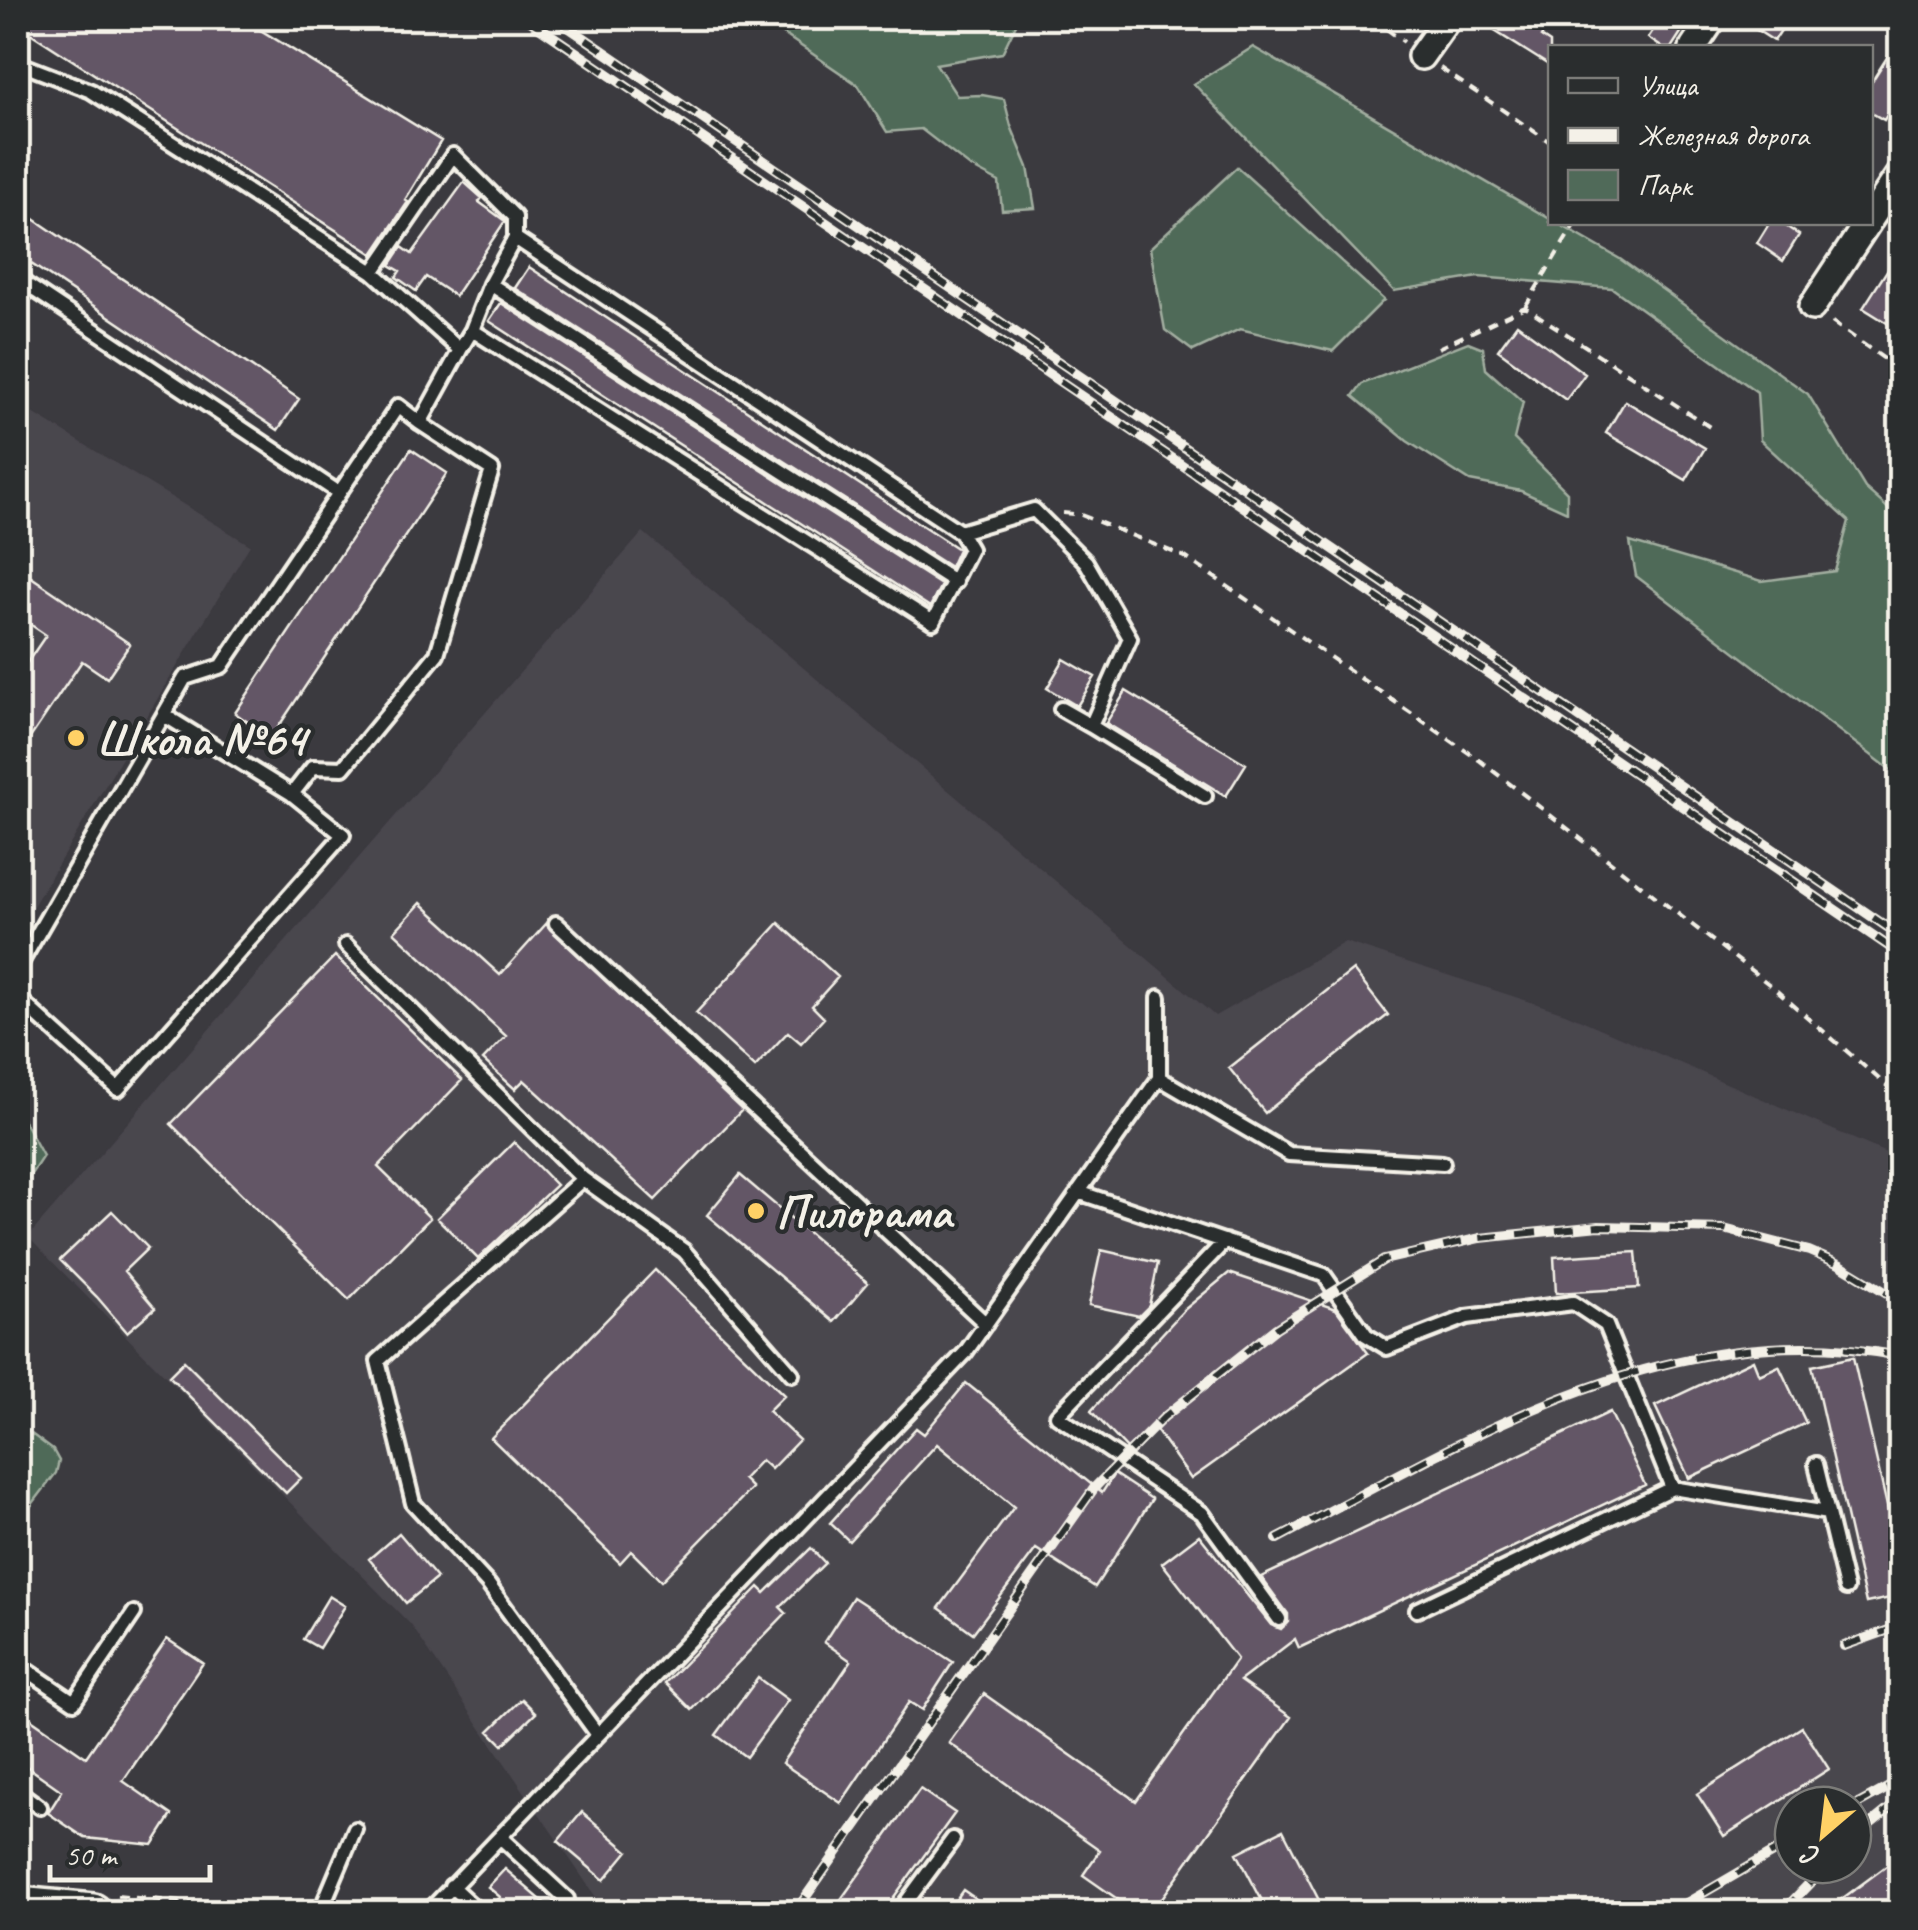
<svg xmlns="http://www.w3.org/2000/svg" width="1918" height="1930" viewBox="0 0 1918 1930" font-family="Caveat,sans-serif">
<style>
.built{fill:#4a464e;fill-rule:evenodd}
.green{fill:#506a59;stroke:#a2aea0;stroke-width:2.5}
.building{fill:#635766;stroke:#f4f1e8;stroke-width:2.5}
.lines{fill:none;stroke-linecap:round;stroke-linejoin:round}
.service-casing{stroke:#f4f1e8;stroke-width:20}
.minor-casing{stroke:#f4f1e8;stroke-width:32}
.secondary-casing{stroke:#f4f1e8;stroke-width:42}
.path{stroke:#f4f1e8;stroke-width:4;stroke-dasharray:10 8;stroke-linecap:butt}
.service{stroke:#2a2d2e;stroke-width:12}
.minor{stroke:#2a2d2e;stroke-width:25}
.secondary{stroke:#2a2d2e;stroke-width:35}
.rail-casing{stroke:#f4f1e8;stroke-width:10}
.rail{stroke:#2a2d2e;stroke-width:6;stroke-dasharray:19;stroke-linecap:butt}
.poi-dot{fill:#ffd166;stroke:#2a2d2e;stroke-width:4}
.labels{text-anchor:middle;stroke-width:9;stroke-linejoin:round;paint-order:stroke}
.poi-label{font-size:48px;font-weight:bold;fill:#f4f1e8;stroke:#2a2d2e;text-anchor:start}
</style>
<rect width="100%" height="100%" fill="#3b3a3f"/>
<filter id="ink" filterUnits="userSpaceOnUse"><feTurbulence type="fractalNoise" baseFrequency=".01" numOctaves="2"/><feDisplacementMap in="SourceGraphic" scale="20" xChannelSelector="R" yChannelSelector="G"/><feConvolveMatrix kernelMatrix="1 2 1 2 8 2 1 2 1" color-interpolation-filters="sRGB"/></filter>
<g filter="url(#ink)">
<!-- built -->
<path class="built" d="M18,404L250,545L18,931Z
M643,532L1215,1016L1345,942L1565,1013L1893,1156L1892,1335L1900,1341V1912H606L411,1625L28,1237ZM1793,1805H1853V1865H1793Z"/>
<!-- green -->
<path class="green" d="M760,18H1019L1002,53L936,64L957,96L982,95L1004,99L1011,126L1028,167L1035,208L1002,210L999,182L969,166L921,129L887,132L858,85Z
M1253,47L1550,219V222L1557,223L1620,259L1808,394L1865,488L1900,519V777L1636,576L1630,542L1762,581L1835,571L1849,521L1760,440L1757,392L1612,288L1478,277L1394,291L1194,84Z
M1237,167L1384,300L1333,351L1240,329L1193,351L1165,330L1150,248Z
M1468,342L1483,348L1486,369L1523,402L1514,439L1567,492V512L1521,491L1470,481L1407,441L1353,396L1362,384Z
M18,1110L43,1156L18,1194Z
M18,1424L53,1450L59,1461L56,1473L18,1523Z"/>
<!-- building -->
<path class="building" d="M18,18H241L441,141L405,200L408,202L373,254L18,25Z
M1474,18H1554L1541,37L1550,43V66Z
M1661,18H1668L1684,28L1671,48H1663L1648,38Z
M1738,18H1789L1774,41Z
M1900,37V94L1884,120L1870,112V84Z
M464,182L482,198L479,202L505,221L455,296L426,277L416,291L396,277L400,271L390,265L402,247L412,254Z
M18,208L299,399L278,430L18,255Z
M1770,222H1780L1799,235L1783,261L1757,243Z
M1900,250V313L1892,326L1863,308Z
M529,267L958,549L950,567L515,288Z
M501,303L941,585L930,607L489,321Z
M1517,324L1585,374L1566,400L1498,350Z
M1625,401L1705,448L1686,480L1606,433Z
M411,449L447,473L271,738L235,713Z
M18,568L130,644L107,678L82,661L18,756V676L46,635L18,616Z
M1064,659L1095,677L1077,706L1047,688Z
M1126,691L1246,764L1226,796L1106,723Z
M421,903L500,975L546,924L742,1110L655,1200L524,1080L515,1089L483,1060L506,1036L394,932Z
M779,923L838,977L812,1006L824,1018L801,1043L788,1032L755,1067L696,1013Z
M335,956L462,1080L378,1167L430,1218L349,1300L171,1124Z
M1353,970L1388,1015L1265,1113L1229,1068Z
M514,1142L556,1185L478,1259L437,1218Z
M740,1175L868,1283L834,1322L707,1215Z
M112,1211L148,1248L124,1271L155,1308L127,1332L97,1297L60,1260Z
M1101,1250L1158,1263L1149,1306L1139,1316L1089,1305Z
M1636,1252L1639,1288L1556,1293L1554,1257Z
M655,1270L784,1395L768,1411L799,1440L771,1469L761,1460L743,1479L752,1488L661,1581L631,1551L620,1563L491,1438Z
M1229,1273L1336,1309L1368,1353L1191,1479L1156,1430L1131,1453L1091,1411L1184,1310Z
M1853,1357L1900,1563V1596L1866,1603L1812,1366Z
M1753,1360L1759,1375L1779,1366L1806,1423L1689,1478L1655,1406Z
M184,1361L301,1478L286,1493L169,1376Z
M966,1383L1102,1493L1114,1474L1152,1499L1095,1587L1036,1549L973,1633L939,1608L1014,1507L937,1444L849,1541L830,1523L916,1428L924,1434Z
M1610,1412L1645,1485L1299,1648L1295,1639L1240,1681L1291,1717L1152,1912H1136L1083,1875L1100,1850L949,1743L984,1694L1136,1801L1237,1659L1162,1563L1199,1535L1271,1625L1281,1629L1288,1622V1614L1261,1577Z
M399,1533L437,1578L406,1603L369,1559Z
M811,1548L825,1563L780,1607L786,1613L692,1710L665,1683L759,1587L765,1593Z
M329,1596L345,1606L319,1648L303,1639Z
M853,1597L953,1662L922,1710L909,1702L841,1803L782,1763L851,1661L824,1642Z
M167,1639L203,1663L123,1781L172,1815L153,1845L85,1838L48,1813L62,1791L18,1760V1710L86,1757Z
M758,1678L788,1700L746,1757L716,1735Z
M522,1699L536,1713L503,1745L489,1731Z
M1802,1727L1829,1769L1724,1836L1697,1794Z
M920,1789L955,1813L883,1912H832Z
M582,1812L628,1851L604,1880L558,1841Z
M1283,1830L1325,1912H1268L1237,1853Z
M1900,1856V1912H1824Z
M505,1869L548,1906L546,1912H508L496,1902L500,1897L488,1887Z
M963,1890L995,1912H947Z"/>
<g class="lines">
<defs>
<path id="service" d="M18,63L91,91L373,272L460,350L420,423L492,470L437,654L343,768L313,767L292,794L343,835L118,1089L18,998
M373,272L453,155L515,217V238
M18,279L339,493
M490,284L955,582
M472,330L490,284L515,238L960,532L1034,510L1086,562L1130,638L1091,726L1205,796
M460,350L472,330L933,622L970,549L960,532
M1061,709L1091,726
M164,715L292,794
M556,923L986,1324
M346,945L583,1179
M18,968L185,678L222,666L398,406L420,423
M1159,1078L1289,1154L1443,1163
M1078,1192L1324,1275L1366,1335L1387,1348L1467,1317L1573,1303L1606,1325L1672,1488L1828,1513
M1225,1241L1057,1416L1202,1513L1279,1619
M1816,1464L1846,1588
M1417,1610L1672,1488
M18,1664L74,1702L134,1613
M598,1735L488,1584L413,1503L378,1361L583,1179L684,1251L792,1374
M18,1791L40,1807
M500,1837L965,1353L1159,1078V997
M451,1886L479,1912
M320,1912L355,1829
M428,1912L500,1837L567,1899L556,1912
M899,1912L953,1839"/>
<path id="minor" d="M1693,48L1713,18
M1421,56L1448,18
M1870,219L1900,174
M1812,307L1868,222"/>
<path id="secondary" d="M18,1905L93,1912"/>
</defs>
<!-- service casing -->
<use href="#service" class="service-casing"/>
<!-- minor casing -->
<use href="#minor" class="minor-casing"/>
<!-- secondary casing -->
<use href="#secondary" class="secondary-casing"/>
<!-- path -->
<path class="path" d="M1372,18L1404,42
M1440,68L1550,142
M1525,307L1576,222
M1832,322L1900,370
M1438,348L1525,307L1716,431
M1063,513L1081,515L1185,557L1479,760L1770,985L1900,1097
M117,1896L214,1905L234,1912"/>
<!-- service -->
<use href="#service" class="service"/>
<!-- minor -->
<use href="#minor" class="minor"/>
<!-- secondary -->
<use href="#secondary" class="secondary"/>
<defs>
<path id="rail" d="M526,18L1900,954
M555,18L1896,933
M1277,1539C1473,1436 1669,1312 1900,1356
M1844,1646L1900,1626
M1853,1807L1900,1781
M1853,1838L1900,1800
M795,1912L1095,1487L1164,1417L1276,1328L1384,1260L1480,1238L1599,1226L1724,1229L1809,1251L1839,1264L1900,1301
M1671,1912L1793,1841
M1782,1912L1827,1865"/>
</defs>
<!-- rail casing -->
<use href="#rail" class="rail-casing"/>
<!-- rail -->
<use href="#rail" class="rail"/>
</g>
</g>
<!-- markers -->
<g class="poi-dot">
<circle cx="76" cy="738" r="10"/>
<circle cx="756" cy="1211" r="10"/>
</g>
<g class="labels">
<!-- poi labels -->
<g class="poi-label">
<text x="96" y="755">Школа №64</text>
<text x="776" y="1228">Пилорама</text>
</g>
</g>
<!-- margin -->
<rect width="1918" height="1930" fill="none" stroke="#2a2d2e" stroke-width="60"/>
<rect x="30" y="30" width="1858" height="1870" fill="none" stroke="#f4f1e8" stroke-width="4" filter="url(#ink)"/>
<!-- legend -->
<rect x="1548" y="45" width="325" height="180" fill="#2a2d2e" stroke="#7b7b78" stroke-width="2.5"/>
<rect x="1568" y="78" width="50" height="15" fill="#2a2d2e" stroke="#7b7b78" stroke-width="2.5"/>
<text x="1638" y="95" font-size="30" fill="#f4f1e8">Улица</text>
<rect x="1568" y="128" width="50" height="15" fill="#f4f1e8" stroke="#7b7b78" stroke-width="2.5"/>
<text x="1638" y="145" font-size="30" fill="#f4f1e8">Железная дорога</text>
<rect x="1568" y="170" width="50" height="30" fill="#506a59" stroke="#7b7b78" stroke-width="2.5"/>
<text x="1638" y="195" font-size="30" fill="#f4f1e8">Парк</text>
<!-- north arrow -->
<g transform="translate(1823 1835) rotate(208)"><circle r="48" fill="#2a2d2e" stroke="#7b7b78" stroke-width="2.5"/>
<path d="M0-8L18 38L0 25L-18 38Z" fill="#ffd166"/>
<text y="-15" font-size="28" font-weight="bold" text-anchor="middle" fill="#f4f1e8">С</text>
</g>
<!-- scale -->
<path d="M50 1865v15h160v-15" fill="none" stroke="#f4f1e8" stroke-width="5"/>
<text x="65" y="1865" font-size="30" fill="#f4f1e8" stroke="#2a2d2e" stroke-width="8" paint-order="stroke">50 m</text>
</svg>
